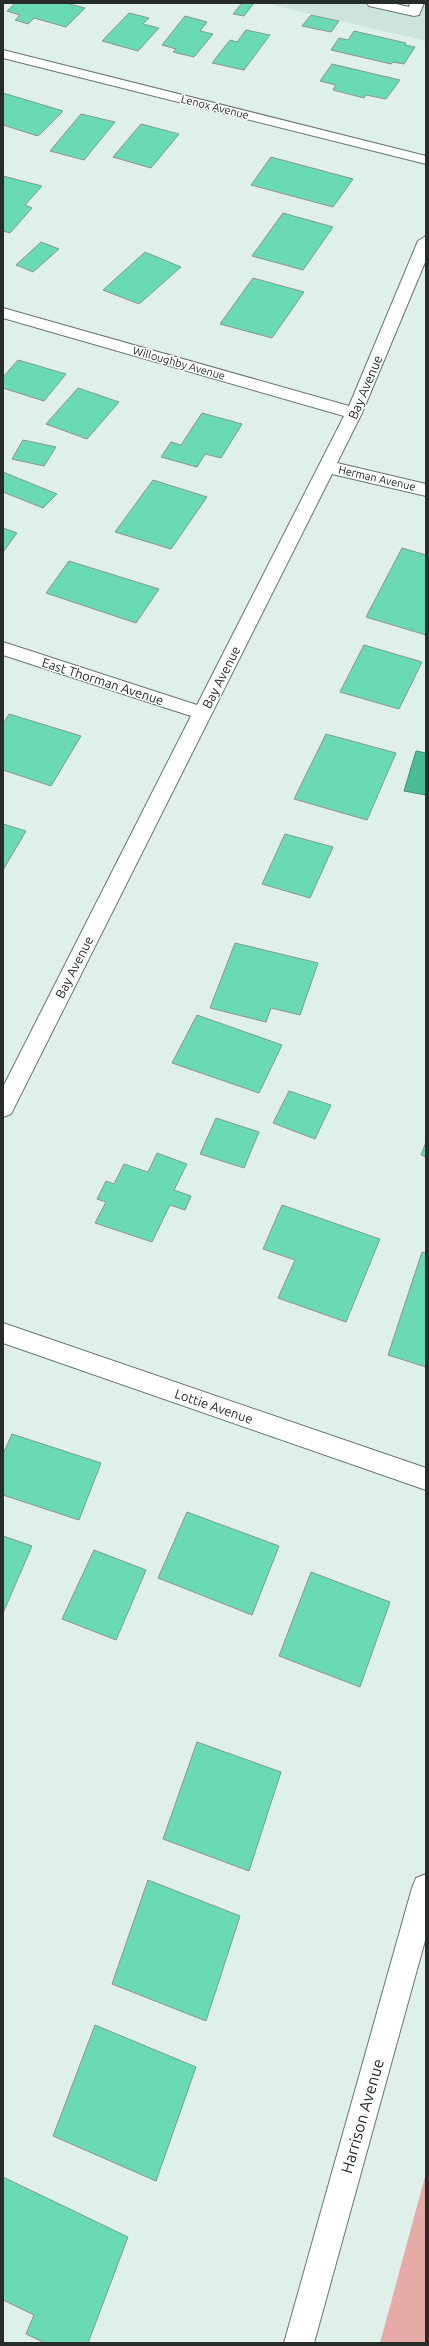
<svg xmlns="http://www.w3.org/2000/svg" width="429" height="2346" viewBox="0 0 429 2346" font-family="Ubuntu,sans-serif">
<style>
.built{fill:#cce4da}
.green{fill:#e7aaa7}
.water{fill:#49bc98;stroke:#3e9177}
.building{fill:#6adab5;stroke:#869690}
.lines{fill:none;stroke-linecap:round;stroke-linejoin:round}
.service-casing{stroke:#677670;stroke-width:2}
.minor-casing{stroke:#677670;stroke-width:2}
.service{fill:#fff;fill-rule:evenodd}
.minor{fill:#fff;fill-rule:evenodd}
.labels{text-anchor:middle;stroke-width:3;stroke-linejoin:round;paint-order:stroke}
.far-street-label{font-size:11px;fill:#252c29;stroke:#fff}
.street-label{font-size:13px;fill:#252c29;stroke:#fff}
.near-street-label{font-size:16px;fill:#252c29;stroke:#fff}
</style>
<rect width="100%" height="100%" fill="#dff0e9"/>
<!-- built -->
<path class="built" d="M264,3H426V41Z"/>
<!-- green -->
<path class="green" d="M426,2173V2343H380Z"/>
<!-- water -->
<path class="water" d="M416,751L426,753V795L404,791Z"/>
<!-- building -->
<path class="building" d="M15,3H66L85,8L66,27L34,18L28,24L15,20L20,15L7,11Z
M242,3H254L244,16L233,14Z
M129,13L149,18L143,24L159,28L138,51L102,41Z
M311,15L339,21L331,32L302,26Z
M185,16L207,22L200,31L213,34L194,57L173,52L176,49L162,45Z
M246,30L270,35L244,70L212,63L230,40L237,42Z
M354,31L406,43L405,45L415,47L404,64L393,62L391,64L331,50L339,38L348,40Z
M332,64L400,80L386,99L366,95L364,98L333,90L336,85L320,81Z
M3,93L63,111L38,136L3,125Z
M81,114L115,122L84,160L50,151Z
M141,124L179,134L151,168L113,157Z
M271,157L353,179L333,207L251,185Z
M3,176L42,186L25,205L32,208L10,233L3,231Z
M283,213L333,227L303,270L252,256Z
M41,242L59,249L33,272L16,265Z
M145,252L181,267L139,304L103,290Z
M253,278L304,292L272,338L220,324Z
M18,360L66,374L44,401L3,388V377Z
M78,388L119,402L87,439L46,424Z
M202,413L242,424L221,458L205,454L197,467L161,457L171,442L181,445Z
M23,440L56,447L44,466L12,459Z
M3,472L57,494L43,508L3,492Z
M153,480L207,497L171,549L115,532Z
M3,528L17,533L3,552Z
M402,548L426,555V635L366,617Z
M69,561L159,589L136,623L46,593Z
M364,645L422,662L399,709L340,692Z
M9,714L81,736L51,786L3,770V724Z
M326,734L396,753L367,820L294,799Z
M3,824L26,831L3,870Z
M285,834L333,847L310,898L262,884Z
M235,943L318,963L300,1015L271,1008L266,1022L210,1008Z
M197,1015L282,1045L259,1093L172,1063Z
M289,1091L331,1105L315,1139L273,1123Z
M216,1118L259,1132L244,1168L200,1154Z
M426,1142V1157L421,1155Z
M157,1153L187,1164L174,1190L191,1196L185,1210L170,1205L152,1242L95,1223L106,1202L97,1199L106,1181L114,1184L124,1164L148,1172Z
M282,1205L380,1239L346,1322L278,1298L295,1260L263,1249Z
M422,1252L426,1253V1367L388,1355Z
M12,1434L101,1463L79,1520L3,1495V1454Z
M187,1512L279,1546L252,1615L158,1578Z
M3,1536L32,1546L3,1613Z
M94,1550L146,1570L116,1640L62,1619Z
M311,1572L390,1602L360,1687L279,1656Z
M197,1742L281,1772L249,1871L163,1839Z
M148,1880L240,1916L206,2021L112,1984Z
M95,2025L196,2067L156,2181L53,2136Z
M3,2177L128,2237L88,2343H45L26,2334L34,2315L3,2300Z"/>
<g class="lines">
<defs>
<path id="service" d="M367,3H392L409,7L410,3H424L419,15L414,16L369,6Z"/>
<path id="minor" d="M3,50L426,156V164L3,58Z
M426,236V260L362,413L337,463L426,484V496L332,474L11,1114L3,1117V1087L191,716L3,655V642L197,705L344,416L3,318V308L349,406L418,241Z
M3,1323L426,1468V1490L3,1343Z
M426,1874V1937L314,2343H284L412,1888L416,1878Z"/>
</defs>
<!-- service casing -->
<use href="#service" class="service-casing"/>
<!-- minor casing -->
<use href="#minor" class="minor-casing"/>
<!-- service -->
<use href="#service" class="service"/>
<!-- minor -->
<use href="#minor" class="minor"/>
</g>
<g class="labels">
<!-- far-street labels -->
<g class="far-street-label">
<text transform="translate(215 107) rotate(14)" y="4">Lenox Avenue</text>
<text transform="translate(179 363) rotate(16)" y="4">Willoughby Avenue</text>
<text transform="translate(377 478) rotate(13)" y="4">Herman Avenue</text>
</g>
<!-- street labels -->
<g class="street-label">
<text transform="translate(365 387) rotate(-67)" y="5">Bay Avenue</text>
<text transform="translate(221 677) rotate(-63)" y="5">Bay Avenue</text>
<text transform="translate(103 681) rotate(18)" y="5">East Thorman Avenue</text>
<text transform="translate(74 967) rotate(-63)" y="5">Bay Avenue</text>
<text transform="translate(214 1406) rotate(19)" y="5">Lottie Avenue</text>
</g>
<!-- near-street labels -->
<g class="near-street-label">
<text transform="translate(362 2116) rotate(-74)" y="6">Harrison Avenue</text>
</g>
</g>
<!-- border -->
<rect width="429" height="2346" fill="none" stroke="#252c29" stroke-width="8"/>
</svg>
